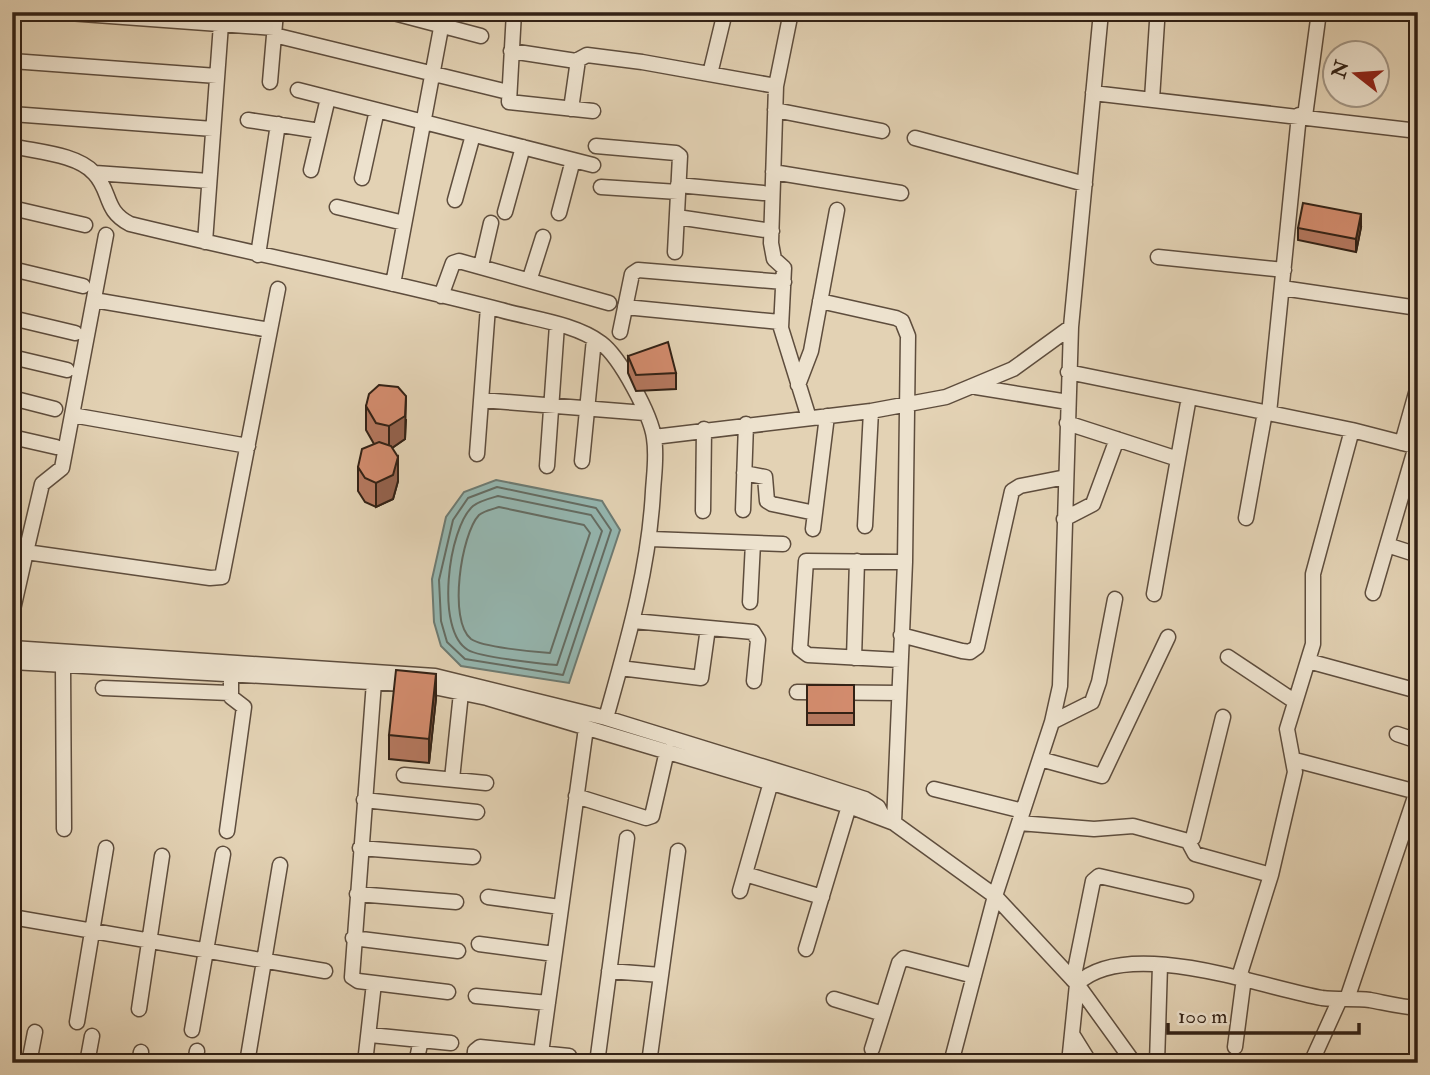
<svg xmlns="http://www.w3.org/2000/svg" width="1430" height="1075" viewBox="0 0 1430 1075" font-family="'IM FELL Double Pica',serif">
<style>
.water{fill:#95b7b1;stroke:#6d7b73;stroke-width:2}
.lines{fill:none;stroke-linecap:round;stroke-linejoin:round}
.shore{stroke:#646c63;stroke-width:2}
.minor-casing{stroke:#5e4d3d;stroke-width:17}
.minor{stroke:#ede2ce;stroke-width:14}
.wall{fill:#b5785f;stroke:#322115;stroke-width:2}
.shaded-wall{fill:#94624d;stroke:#322115;stroke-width:2}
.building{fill:#d38c6e;stroke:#322115;stroke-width:2}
</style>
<rect width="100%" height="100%" fill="#e3d2b4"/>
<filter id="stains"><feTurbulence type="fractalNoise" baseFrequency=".00286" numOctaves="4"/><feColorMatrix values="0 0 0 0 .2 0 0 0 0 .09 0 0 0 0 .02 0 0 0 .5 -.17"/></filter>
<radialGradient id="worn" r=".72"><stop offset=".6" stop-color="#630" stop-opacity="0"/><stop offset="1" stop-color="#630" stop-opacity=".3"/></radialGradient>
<!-- water -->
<path class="water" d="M496,480L602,501L620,530L569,683L461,666L441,646L434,622L432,579L446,517L464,492Z"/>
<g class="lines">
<!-- shore -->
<path class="shore" d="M497,487L596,508L611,530L563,675L465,659L447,642L441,621L439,580L453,520L468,498Z
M498,496L591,515L602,531L557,665C542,664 479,657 468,650C435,631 448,528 473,506C479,501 491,498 498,496Z
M499,507L584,525L590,533L550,653C534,652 482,647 471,639C448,621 461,534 479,515C484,511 493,509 499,507Z"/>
<defs>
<path id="minor" d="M55,12L274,28
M390,12L481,36
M514,12L509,102L593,111
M791,12L776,86L771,243L774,259L784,268L781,328L809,418
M274,35L508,92
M511,51L576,61L587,55L642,62L776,86
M12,61L217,76
M710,74L725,12
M270,82L276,12
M298,90L593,165
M1093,93L1418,131
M1152,99L1157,22
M571,109L578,60
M775,110L882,131
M12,114L213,129
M1305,116L1319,12
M248,120L320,131
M915,138L1085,184
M12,146C37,152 77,154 94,173C112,192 103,210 130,224C253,254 378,278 501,310C532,319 574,323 601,343C620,357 651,415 654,438C657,456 654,474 653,491C649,569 627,643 606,718
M596,146L676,153L680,156L675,252
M311,170L328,98
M773,172L901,193
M95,173L209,181
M362,178L377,110
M678,185L763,193
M601,187L678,192
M455,200L473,135
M337,207L404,223
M12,208L85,225
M505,212L523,147
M559,213L573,160
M677,217L772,231
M205,242L221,24
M258,255L278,124
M1158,257L1284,270
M481,266L491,223
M12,269L83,286
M530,278L543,237
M393,284L444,12
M1282,288L1418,308
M441,296L453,263L459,261L609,303
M94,300L270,330
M820,301L896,318L902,321L908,336L905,562L894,823
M625,307L780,322
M12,318L75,333
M620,332L632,274L638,270L784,282
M12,357L67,370
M1068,372L1352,430L1418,447
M798,385L811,351L837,210
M976,387L1068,402
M12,398L55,409
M481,400L645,413
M1269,413L1299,115
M72,415L248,446
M1067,423L1178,459
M12,437L56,447
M654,437L871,411L946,397L1013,369L1071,327
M1402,443L1418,386
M477,454L488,307
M582,461L594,339
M547,466L557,325
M744,473L765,477L767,501L772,504L815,513
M743,510L746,424
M703,511L704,429
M1246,518L1265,412
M1064,519L1093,504L1117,439
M865,526L871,411
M813,529L827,416
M651,539L783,544
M1387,545L1418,555
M26,552L42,484L62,468L106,235
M1373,593L1416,446
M1154,594L1189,397
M750,602L753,543
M12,614L26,552L210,578L222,577L278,289
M633,621L753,632L758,640L754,681
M901,635L962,651L970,652L977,647L1012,491L1020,486L1066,477
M12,648L435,676L606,718L810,781L865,799L878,807L883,817
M1228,657L1294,701
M854,658L857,561
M900,660L808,655L800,649L806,561L905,562
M1308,661L1418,691
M12,662L424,685L487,698L849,806L894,823L995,896L1077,984L1134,1063
M63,666L64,829
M620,668L701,678L708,628
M374,682L352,977L358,981L448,992
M103,688L230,693
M797,692L899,693
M1052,722L1092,702L1099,682L1115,599
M1397,734L1418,741
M1040,759L1102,776L1168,637
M1295,760L1417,792
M404,775L486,783
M452,779L461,693
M934,789L1023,811
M576,796L646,818L652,816L667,751
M364,800L477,812
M1019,823L1094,829L1133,826L1188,841L1193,838L1223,717
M227,831L244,707L231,697V676
M1188,841L1195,854L1271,875
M360,848L473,857
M745,874L822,897
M740,891L771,782
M357,894L456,902
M488,897L560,907
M12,917L325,971
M353,938L458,951
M479,944L554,954
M806,949L849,806
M609,971L661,975
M1239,977L1271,875L1295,772L1287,729L1313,644V574L1352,430
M1073,980L1093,881L1099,876L1186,896
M476,996L548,1003
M834,999L883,1014
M1347,999L1418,788
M139,1009L162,856
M77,1022L106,848
M192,1030L223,854
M1072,1034L1090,1063
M370,1035L451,1043
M1235,1047L1244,978
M872,1049L899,963L904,958L974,976
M541,1053L586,728
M29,1063L35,1032
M87,1063L92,1036
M139,1063L141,1052
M195,1063L197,1051
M247,1063L280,865
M365,1063L374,983
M416,1063L421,1040
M474,1063L475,1051L480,1047L569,1056
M597,1063L627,838
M649,1063L678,851
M951,1063L995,896L1052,722L1060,686L1071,327L1101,12
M1069,1063L1077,984C1127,936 1261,987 1322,998C1338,1000 1354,998 1370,1000C1386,1003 1401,1007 1418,1008
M1157,1063L1160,965
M1311,1063L1340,999"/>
</defs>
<!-- minor casing -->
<use href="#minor" class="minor-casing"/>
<!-- minor -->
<use href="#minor" class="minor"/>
</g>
<!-- wall -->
<path class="wall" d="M1361,227L1356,252L1298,240V228Z
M628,356L676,373V389L636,391L628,373Z
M366,406L406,420L405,439L392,448L398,481L393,499L376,507L365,502L358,491V467L374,444L366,430Z
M807,685H854V725H807Z
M436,698L429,763L389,759V735Z"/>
<!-- shaded-wall -->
<path class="shaded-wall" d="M1361,214V227L1356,252V239Z
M406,396L405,439L389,450V426Z
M398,457V481L393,499L376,507V483Z
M436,674V698L429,763V739Z"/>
<!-- building -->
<path class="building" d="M1303,203L1361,214L1356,239L1298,228Z
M668,342L676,373L636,375L628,356Z
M379,385L398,387L406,396L405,416L389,426L376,423L366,406L369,394Z
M379,442L391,446L398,457L393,475L376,483L365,478L358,467L362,449Z
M396,670L436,674L429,739L389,735Z
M807,685H854V713H807Z"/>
<!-- margin -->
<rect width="1430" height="1075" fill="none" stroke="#e3d2b4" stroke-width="42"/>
<rect x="14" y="14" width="1402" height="1047" fill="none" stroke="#322115" stroke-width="3.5"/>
<rect x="21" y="21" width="1388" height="1033" fill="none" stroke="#322115" stroke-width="2"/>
<!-- north arrow -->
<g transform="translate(1356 74) rotate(287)"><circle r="33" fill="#ede2ce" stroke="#a29584" stroke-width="2"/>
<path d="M0-5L12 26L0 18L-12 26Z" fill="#8f2418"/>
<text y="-10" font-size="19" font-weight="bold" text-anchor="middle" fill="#322115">N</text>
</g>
<!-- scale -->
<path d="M1168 1023v10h191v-10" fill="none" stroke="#322115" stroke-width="3.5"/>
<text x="1178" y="1023" font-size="21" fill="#322115" stroke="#ede2ce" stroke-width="5" paint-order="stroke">100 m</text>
<rect width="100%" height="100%" filter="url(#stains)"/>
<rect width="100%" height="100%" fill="url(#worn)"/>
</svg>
